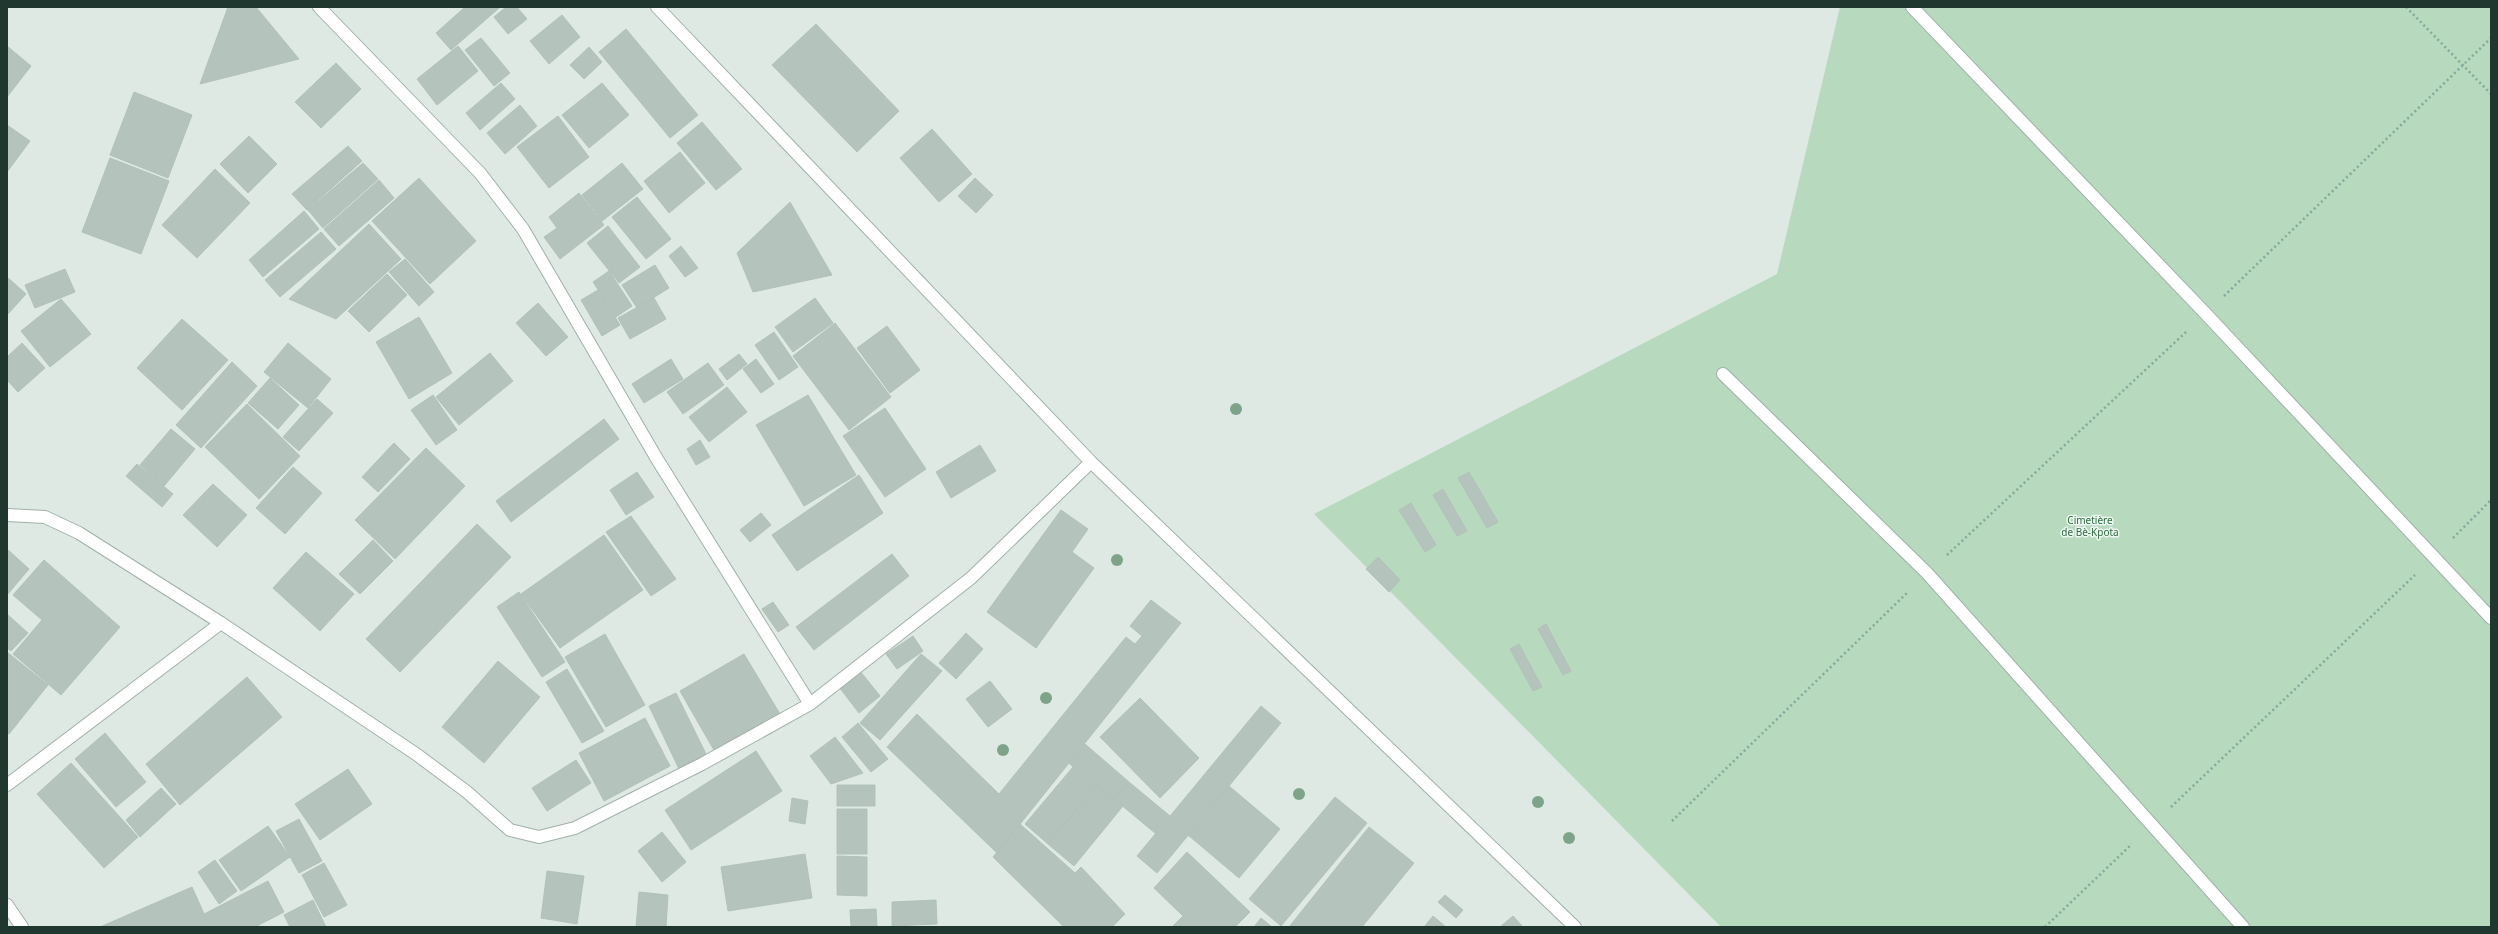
<svg xmlns="http://www.w3.org/2000/svg" width="2498" height="934" viewBox="0 0 2498 934" font-family="'Noto Sans',sans-serif">
<style>
.green{fill:#b7d9be}
.building{fill:#b4c3bc;stroke:#b1c2b9}
.lines{fill:none;stroke-linecap:round;stroke-linejoin:round}
.service-casing{stroke:#a1b0a9;stroke-width:14}
.minor-casing{stroke:#a1b0a9;stroke-width:14}
.path{stroke:#80ab9a;stroke-width:2.5;stroke-dasharray:2 3;stroke-linecap:butt}
.service{stroke:#fff;stroke-width:12}
.minor{stroke:#fff;stroke-width:12}
.tree{fill:#7da489}
.labels{text-anchor:middle;stroke-width:3;stroke-linejoin:round;paint-order:stroke}
.park-label{font-size:10px;fill:#2d6c40;stroke:#eef6f1}
</style>
<rect width="100%" height="100%" fill="#dee9e3"/>
<!-- green -->
<path class="green" d="M1840,7H2491V927H1721L1314,514L1777,274Z"/>
<!-- building -->
<path class="building" d="M228,7H256L299,59L200,84Z
M465,7L499,8L451,50L436,33Z
M506,7H517L527,19L508,34L494,17Z
M562,15L580,37L549,64L530,41Z
M816,24L899,111L857,152L772,65Z
M626,29L698,115L670,138L599,52Z
M481,38L510,73L494,86L465,50Z
M7,46L31,66L7,97Z
M458,46L478,71L437,105L417,79Z
M589,47L602,62L584,79L570,65Z
M336,63L361,89L321,128L295,102Z
M501,83L515,99L480,130L466,113Z
M602,83L629,115L589,148L562,115Z
M134,92L192,115L168,178L110,155Z
M520,105L537,126L505,154L487,133Z
M558,116L589,157L549,188L517,147Z
M702,122L742,169L716,190L677,143Z
M7,125L30,141L7,172Z
M932,129L972,174L939,202L900,158Z
M249,136L277,164L248,193L220,164Z
M348,146L362,161L307,210L292,194Z
M680,152L705,183L669,213L644,181Z
M110,158L169,181L141,254L82,232Z
M363,163L378,179L323,228L308,210Z
M622,163L643,189L602,221L582,195Z
M215,169L250,203L197,258L162,225Z
M419,178L476,241L430,284L372,221Z
M975,178L993,195L976,213L958,196Z
M379,180L394,198L339,246L324,229Z
M579,193L604,225L560,259L544,237L557,228L549,217Z
M637,197L671,239L646,259L612,217Z
M790,202L832,275L753,292L737,253Z
M304,211L319,229L263,277L249,260Z
M369,224L401,259L336,319L289,299Z
M608,226L640,267L619,283L587,243Z
M321,232L336,249L280,297L265,280Z
M681,246L698,268L685,277L669,256Z
M405,259L434,292L419,306L389,272Z
M655,265L669,288L637,308L622,285Z
M65,269L75,292L35,308L25,285Z
M609,271L632,306L616,317L593,282Z
M387,274L407,295L369,332L348,311Z
M7,277L26,294L7,315Z
M598,290L620,325L602,336L581,300Z
M654,298L666,319L630,339L618,318Z
M815,298L833,323L793,352L775,327Z
M61,299L91,334L50,367L21,331Z
M538,303L568,337L546,356L516,323Z
M419,317L452,373L409,399L376,342Z
M182,319L228,360L182,410L137,368Z
M835,323L891,397L849,430L793,356Z
M887,326L920,370L890,393L857,348Z
M774,332L798,367L779,380L755,345Z
M22,343L45,368L18,392L7,380V357Z
M288,343L331,379L308,408L264,372Z
M490,353L513,381L459,425L436,397Z
M739,354L747,364L727,380L719,369Z
M671,359L683,379L644,403L632,384Z
M756,359L774,384L761,393L743,369Z
M232,362L257,386L201,448L176,425Z
M708,363L724,385L683,414L667,392Z
M270,378L299,405L278,429L248,403Z
M727,387L747,412L709,442L689,417Z
M433,395L457,430L436,445L411,410Z
M808,395L856,475L804,506L756,425Z
M317,399L333,413L299,451L283,437Z
M247,404L300,456L259,499L205,447Z
M885,408L926,469L885,497L843,436Z
M604,419L619,439L511,522L496,501Z
M171,429L195,449L164,486L140,465Z
M700,440L710,457L696,465L687,449Z
M394,443L410,459L378,492L362,477Z
M980,445L996,471L951,498L936,472Z
M426,448L465,486L395,559L355,520Z
M137,464L173,494L162,507L126,476Z
M293,467L322,493L285,534L256,508Z
M637,472L654,497L626,515L610,490Z
M1469,472L1498,522L1487,528L1458,478Z
M859,475L883,513L797,571L772,535Z
M213,484L247,515L217,547L183,515Z
M1443,489L1467,531L1457,536L1433,495Z
M1411,503L1436,545L1425,552L1399,510Z
M1061,510L1088,529L1072,552L1094,568L1036,648L987,612Z
M761,513L771,525L750,542L740,530Z
M631,516L676,579L651,596L606,532Z
M477,524L511,557L400,672L366,639Z
M604,535L643,590L560,648L521,594Z
M373,540L393,561L360,594L339,574Z
M7,549L29,569L7,595Z
M306,552L354,594L320,631L273,588Z
M892,554L909,576L814,650L796,627Z
M1378,557L1400,580L1389,592L1366,569Z
M44,560L120,627L61,695L13,654L42,620L13,595Z
M519,592L565,662L542,677L497,607Z
M1151,600L1181,623L997,853L887,747L917,714L999,794L1126,637L1135,644L1142,636L1130,626Z
M773,602L789,625L778,632L762,609Z
M7,614L28,633L11,651L7,648Z
M1546,624L1571,671L1563,675L1538,629Z
M966,633L983,649L956,679L939,663Z
M605,634L645,705L606,727L565,657Z
M913,636L923,651L897,669L886,654Z
M1519,644L1542,687L1533,691L1510,649Z
M7,652L48,685L9,734L7,733Z
M744,654L780,714L715,752L680,691Z
M921,654L942,671L880,740L860,723Z
M498,661L540,697L484,763L442,727Z
M567,669L604,731L582,743L546,682Z
M860,671L880,696L859,713L839,687Z
M247,677L282,717L180,805L146,764Z
M990,681L1012,709L988,727L966,699Z
M676,693L707,756L679,769L649,706Z
M1140,698L1199,758L1160,798L1100,737Z
M1261,706L1281,723L1157,873L1137,856Z
M645,718L670,766L604,801L579,753Z
M858,723L888,759L871,772L842,737Z
M105,733L146,782L116,807L75,759Z
M835,737L863,773L831,784L810,756Z
M1085,744L1129,782L1114,799L1097,785L1048,844L1025,824L1073,767L1069,763Z
M756,751L782,791L691,850L665,810Z
M576,760L591,783L547,811L532,788Z
M71,763L138,837L104,868L37,794Z
M348,769L372,804L320,840L295,804Z
M1129,782L1170,816L1155,833L1114,799Z
M837,785H875V806H837Z
M1097,785L1123,806L1074,866L1048,844Z
M1229,786L1280,829L1239,878L1188,835Z
M161,788L176,804L140,837L126,820Z
M1335,797L1367,823L1281,926L1249,899Z
M792,798L808,801L805,824L789,821Z
M837,809H867V854H837Z
M299,819L322,861L299,873L276,831Z
M1020,824L1075,873L1081,867L1125,914L1112,927H1064L993,857Z
M268,826L290,857L241,891L219,860Z
M1369,827L1414,863L1362,927H1289Z
M662,832L686,862L662,882L638,851Z
M1187,852L1250,912L1235,927H1172L1183,916L1154,888Z
M805,854L812,898L728,911L721,867Z
M837,856L867,857V896L837,895Z
M215,860L237,891L219,904L198,872Z
M324,863L347,905L324,917L302,875Z
M547,871L584,876L577,924L541,918Z
M268,881L284,912L255,927H211L204,914Z
M192,887L210,927H100Z
M639,892L668,895L666,927H636Z
M1445,895L1463,910L1456,918L1438,902Z
M313,900L326,927H290L284,915Z
M936,900L937,924L892,926V902Z
M876,909L877,927H851L850,910Z
M1433,916L1446,927H1424Z
M1513,916L1523,927H1500Z
M1261,918L1272,927H1254Z"/>
<g class="lines">
<defs>
<path id="service" d="M1912,7L2206,314L2491,618
M1723,374L1927,573L2243,927"/>
<path id="minor" d="M319,7L480,173L523,229L657,459L810,704
M657,7L1091,462L1575,927
M7,515L45,517L79,533L221,623L416,754L467,792L510,830L539,837L575,828L702,764L810,704L971,578L1091,462
M7,785L221,623
M7,905L22,927"/>
</defs>
<!-- service casing -->
<use href="#service" class="service-casing"/>
<!-- minor casing -->
<use href="#minor" class="minor-casing"/>
<!-- path -->
<path class="path" d="M2406,7L2491,94
M2224,296L2491,38
M2453,538L2491,500
M1947,555L2186,332
M2171,807L2415,575
M1672,821L1908,592
M2045,927L2132,844"/>
<!-- service -->
<use href="#service" class="service"/>
<!-- minor -->
<use href="#minor" class="minor"/>
</g>
<!-- trees -->
<g class="tree">
<circle cx="1236" cy="409" r="6"/>
<circle cx="1117" cy="560" r="6"/>
<circle cx="1046" cy="698" r="6"/>
<circle cx="1003" cy="750" r="6"/>
<circle cx="1299" cy="794" r="6"/>
<circle cx="1538" cy="802" r="6"/>
<circle cx="1569" cy="838" r="6"/>
</g>
<g class="labels">
<!-- park labels -->
<g class="park-label">
<text x="2090" y="524">Cimetière<tspan x="2090" dy="12">de Bè-Kpota</tspan></text>
</g>
</g>
<!-- border -->
<rect width="2498" height="934" fill="none" stroke="#20372f" stroke-width="16"/>
</svg>
